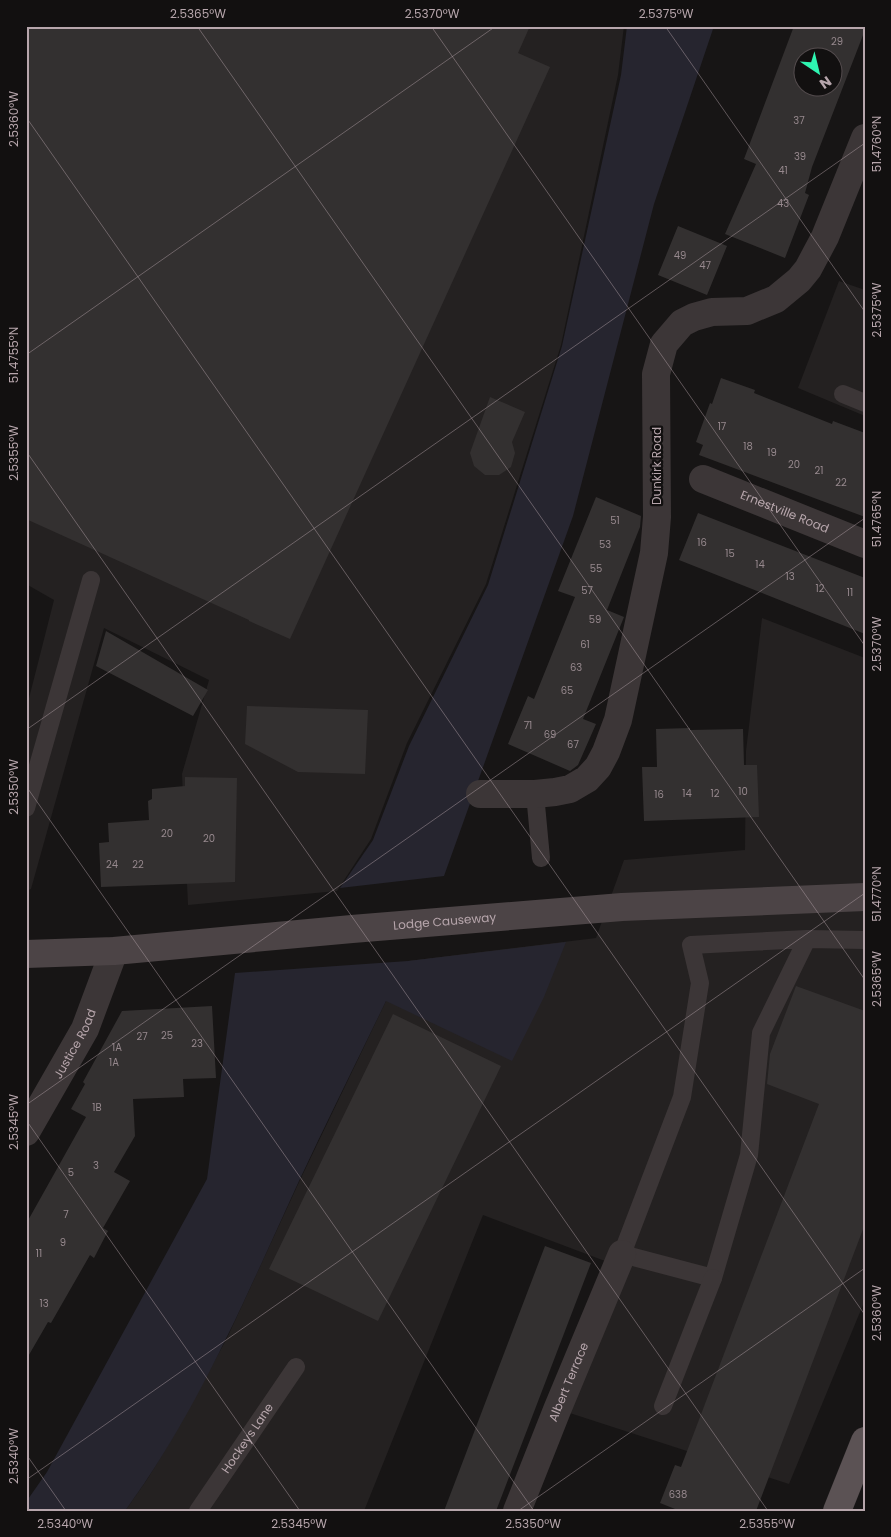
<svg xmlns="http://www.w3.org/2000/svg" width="891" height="1537" viewBox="0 0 891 1537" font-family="Poppins,sans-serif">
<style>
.built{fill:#242121}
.green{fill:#26252f}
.building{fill:#333030;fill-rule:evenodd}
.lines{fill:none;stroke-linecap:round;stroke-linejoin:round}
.service{stroke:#3c3637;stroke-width:18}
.minor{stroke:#3c3637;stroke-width:28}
.secondary{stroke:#4c4446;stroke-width:28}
.primary{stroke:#5b5254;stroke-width:28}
.ticks{fill:none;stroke:#b7a6ac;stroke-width:1;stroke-opacity:0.45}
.labels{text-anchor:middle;stroke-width:4.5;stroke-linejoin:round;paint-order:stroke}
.number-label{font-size:10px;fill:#96888d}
.street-label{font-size:12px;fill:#b7a6ac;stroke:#121010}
.neatline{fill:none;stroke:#b7a6ac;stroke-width:2}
.ticks-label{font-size:12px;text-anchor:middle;fill:#b7a6ac}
</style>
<rect width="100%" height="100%" fill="#171515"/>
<!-- built -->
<path class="built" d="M26,26H624L618,75L561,345L486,584L407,743L371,839L337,891L188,905L182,774L209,680L104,628L31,889L26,891V710L54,600L26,584Z
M839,281L865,290V416L798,388Z
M762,618L865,658V1300L789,1484L545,1405L605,1261L483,1215L364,1511H125L148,1478L173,1437L226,1340L300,1180L386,1001L408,961L596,938L624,860L745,850L746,751Z"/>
<!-- green -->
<path class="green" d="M627,26H714L654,204L573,516L444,876L340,888L373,840L409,746L488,585L562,346L621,75Z
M566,942L544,997L512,1061L386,1001C357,1061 327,1121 299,1181C247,1294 199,1410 125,1511H26V1502L47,1472L207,1179L235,973L408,961Z"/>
<!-- building -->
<path class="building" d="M26,26H530L518,53L550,67L290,639L249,621V619V620L26,519Z
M794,26H865V30L812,167L805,193L809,195L785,258L725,234L756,164L744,159ZM804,58H834V88H804Z
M678,226L727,246L707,295L658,275Z
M721,378L755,390L754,393L832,424L833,421L865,433V517L699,455L703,445L696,442L710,403L712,404Z
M490,397L525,412L512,442L515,453L511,467L499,475H485L474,466L470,453Z
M596,497L641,516L640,527L607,610L624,617L583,719L596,724L578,765L570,771L508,744L528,696L534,699L575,597L558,591Z
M698,513L865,578V634L679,560Z
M106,631L208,690L193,716L96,666Z
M247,706L368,710L365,774L298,772L245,744Z
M690,728V730L743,729L744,765H757L759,817L644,821L642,767H657L656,729Z
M185,777L237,778L235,882L101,887L99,843L109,842L108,823L149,820L148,801L152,799V789L185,786Z
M796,986L865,1011V1224L756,1511H680L660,1503L675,1465L681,1467L819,1104L767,1084L770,1054Z
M212,1006L216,1078L183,1079L184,1097L133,1099L135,1136L114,1172L130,1181L103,1228L108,1231L94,1258L90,1255L51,1323L48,1322L26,1360V1224L86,1117L71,1109L85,1084L83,1082L122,1011Z
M393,1014L501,1066L378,1321L269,1269Z
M545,1246L591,1263L496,1511H444Z"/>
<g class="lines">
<!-- service -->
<g class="service">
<path d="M843,394L865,403"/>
<path d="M535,794L541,858"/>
<path d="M26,808L91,580"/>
<path d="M807,939L761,1033L749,1155L713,1278L622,1254L682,1097L700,983L691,945L807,939L865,940"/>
<path d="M663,1406L713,1278"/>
<path id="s1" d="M198,1511L296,1367"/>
</g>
<!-- minor -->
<g class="minor">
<path id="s2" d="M703,479L865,544"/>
<path d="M480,794H535L555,792L570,789L587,779L598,767L606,752L618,720L654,553L657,517L656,374L664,344L682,323L694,317L712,312L747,311L776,299L799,280L808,269L825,237L865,138"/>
<path id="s3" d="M26,1132L85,1029L114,951"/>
<path id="s4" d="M517,1511L557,1410L622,1254"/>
</g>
<!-- secondary -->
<path class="secondary" id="s5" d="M26,954L114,951L352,929L622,907L865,897"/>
<!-- primary -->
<path class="primary" d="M837,1511L865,1441"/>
</g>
<!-- ticks -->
<path class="ticks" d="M197,26L865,980M431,26L865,646M665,26L865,312M26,117L865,1315M26,355L496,26M26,451L768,1511M26,730L865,143M26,786L534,1511M26,1105L865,518M26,1120L300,1511M26,1454L66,1511M26,1480L865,893M518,1511L865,1268"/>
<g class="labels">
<!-- number labels -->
<g class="number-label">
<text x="837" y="45">29</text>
<text x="799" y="124">37</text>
<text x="800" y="160">39</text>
<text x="783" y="174">41</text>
<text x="783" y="207">43</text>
<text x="680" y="259">49</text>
<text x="705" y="269">47</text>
<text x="722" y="430">17</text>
<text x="748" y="450">18</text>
<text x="772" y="456">19</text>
<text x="794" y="468">20</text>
<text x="819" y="474">21</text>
<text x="841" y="486">22</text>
<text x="615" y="524">51</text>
<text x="702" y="546">16</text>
<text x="605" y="548">53</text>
<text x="730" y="557">15</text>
<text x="760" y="568">14</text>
<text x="596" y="572">55</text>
<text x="790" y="580">13</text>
<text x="820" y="592">12</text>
<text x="587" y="594">57</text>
<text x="850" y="596">11</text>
<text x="595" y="623">59</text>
<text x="585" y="648">61</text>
<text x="576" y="671">63</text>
<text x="567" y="694">65</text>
<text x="528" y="729">71</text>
<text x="550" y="738">69</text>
<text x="573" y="748">67</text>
<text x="743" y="795">10</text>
<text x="687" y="797">14</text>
<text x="715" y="797">12</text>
<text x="659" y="798">16</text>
<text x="167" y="837">20</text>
<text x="209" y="842">20</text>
<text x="112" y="868">24</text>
<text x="138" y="868">22</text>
<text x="167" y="1039">25</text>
<text x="142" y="1040">27</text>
<text x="197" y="1047">23</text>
<text x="117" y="1051">1A</text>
<text x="114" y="1066">1A</text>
<text x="97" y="1111">1B</text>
<text x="96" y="1169">3</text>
<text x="71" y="1176">5</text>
<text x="66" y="1218">7</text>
<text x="63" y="1246">9</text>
<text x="39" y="1257">11</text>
<text x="44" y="1307">13</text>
<text x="678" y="1498">638</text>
</g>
<!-- street labels -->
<g class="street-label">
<text transform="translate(657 466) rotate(-90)" y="4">Dunkirk Road</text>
<text dy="4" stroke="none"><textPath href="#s2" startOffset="88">Ernestville Road</textPath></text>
<text dy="4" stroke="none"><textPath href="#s5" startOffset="420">Lodge Causeway</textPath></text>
<text dy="4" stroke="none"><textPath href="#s3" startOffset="101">Justice Road</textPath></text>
<text dy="4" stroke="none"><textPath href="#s4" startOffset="139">Albert Terrace</textPath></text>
<text dy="4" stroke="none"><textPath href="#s1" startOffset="88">Hockeys Lane</textPath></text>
</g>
</g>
<!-- border -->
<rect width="891" height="1537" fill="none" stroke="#121010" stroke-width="55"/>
<!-- north arrow -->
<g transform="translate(818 72) rotate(145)"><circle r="24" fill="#121010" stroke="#544c4e"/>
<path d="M0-4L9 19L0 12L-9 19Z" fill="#2ef5b1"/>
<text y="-8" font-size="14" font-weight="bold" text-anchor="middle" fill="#b7a6ac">N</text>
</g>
<rect x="28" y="28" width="836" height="1482" class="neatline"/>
<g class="ticks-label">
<text x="198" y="18">2.5365°W</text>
<text x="432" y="18">2.5370°W</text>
<text x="666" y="18">2.5375°W</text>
<text transform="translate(14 119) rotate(-90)" y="4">2.5360°W</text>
<text transform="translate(877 144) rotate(-90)" y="4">51.4760°N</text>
<text transform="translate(877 310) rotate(-90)" y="4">2.5375°W</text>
<text transform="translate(14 355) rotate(-90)" y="4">51.4755°N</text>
<text transform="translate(14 453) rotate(-90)" y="4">2.5355°W</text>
<text transform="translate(877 519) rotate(-90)" y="4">51.4765°N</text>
<text transform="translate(877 644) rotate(-90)" y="4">2.5370°W</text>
<text transform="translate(14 787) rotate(-90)" y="4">2.5350°W</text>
<text transform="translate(877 894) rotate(-90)" y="4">51.4770°N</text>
<text transform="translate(877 979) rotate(-90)" y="4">2.5365°W</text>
<text transform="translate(14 1122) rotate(-90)" y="4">2.5345°W</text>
<text transform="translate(877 1313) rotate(-90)" y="4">2.5360°W</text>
<text transform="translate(14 1456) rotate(-90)" y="4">2.5340°W</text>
<text x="65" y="1528">2.5340°W</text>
<text x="299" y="1528">2.5345°W</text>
<text x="533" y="1528">2.5350°W</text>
<text x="767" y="1528">2.5355°W</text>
</g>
</svg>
